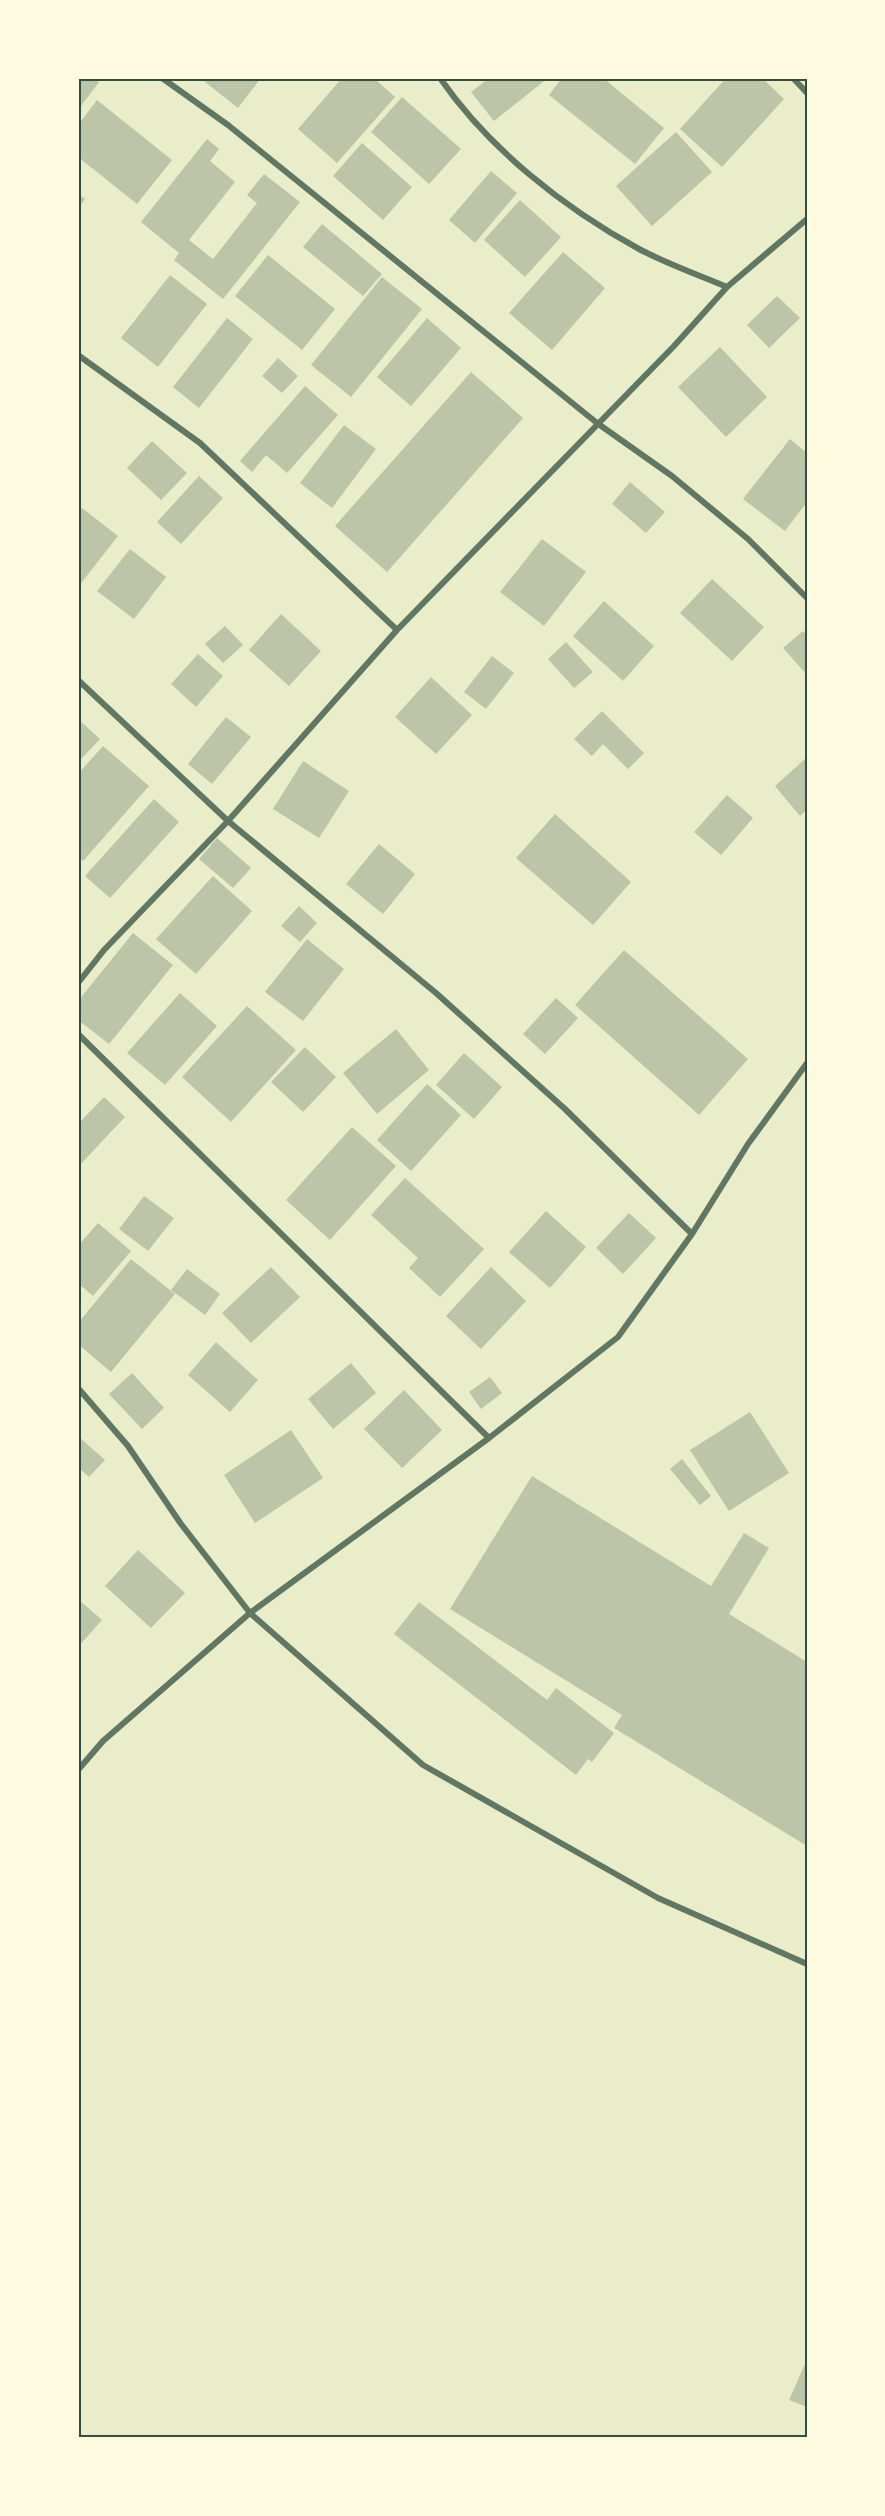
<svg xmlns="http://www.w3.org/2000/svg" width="885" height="2516" viewBox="0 0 885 2516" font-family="Raleway,sans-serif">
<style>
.building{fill:#bcc5a7}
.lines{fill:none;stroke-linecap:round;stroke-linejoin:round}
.minor{stroke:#617663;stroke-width:6}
.neatline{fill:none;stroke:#344e41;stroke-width:2}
</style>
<rect width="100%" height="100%" fill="#e9edc9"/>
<!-- building -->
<path class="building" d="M78,78H94L99,82L78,110Z
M200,78H261L238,108Z
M342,78H374L395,97L337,163L298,129Z
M489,78H548L494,121L471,92Z
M562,78H603L664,128L635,164L549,95Z
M726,78H762L784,99L722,167L680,129Z
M402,97L461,149L429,184L371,132Z
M97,100L172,160L137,204L78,157V125Z
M676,132L712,172L652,226L616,186Z
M207,139L219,149L210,161L235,182L189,240L213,259L257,203L247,195L264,174L300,202L223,299L174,260L179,253L141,222Z
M362,143L412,187L383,220L333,176Z
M491,171L517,193L475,243L449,220Z
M78,194L85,199L78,209Z
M520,200L561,237L525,277L484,240Z
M322,224L382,274L363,296L303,247Z
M563,252L605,288L552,350L509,313Z
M268,255L335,309L302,350L235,296Z
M170,275L207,304L158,367L121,338Z
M382,277L422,309L351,397L311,365Z
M777,296L800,318L769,348L747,325Z
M227,318L253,339L199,408L173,387Z
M427,318L461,348L411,406L377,377Z
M720,347L767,397L726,437L678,387Z
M278,358L298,376L282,393L262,376Z
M471,372L523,418L387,572L335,526Z
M305,386L338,415L287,473L266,455L252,472L240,461Z
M344,425L376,449L332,508L300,483Z
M790,439L807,453V502L785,531L743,499Z
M152,441L187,473L161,500L127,468Z
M199,476L223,498L181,544L157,522Z
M630,482L665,512L646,533L612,504Z
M82,508L118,536L78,587V512Z
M542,539L586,572L544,626L500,592Z
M130,549L166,577L134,619L97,591Z
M712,579L764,627L732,661L680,613Z
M604,601L654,646L623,681L573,636Z
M281,614L321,651L289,686L249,650Z
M225,626L243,645L223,663L205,644Z
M803,631L807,635V675L783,648Z
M566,642L593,672L574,688L548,659Z
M198,654L223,676L196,707L171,684Z
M492,656L514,673L486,709L464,692Z
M431,677L472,715L436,754L395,717Z
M602,711L644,753L628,769L603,744L592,756L574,739Z
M226,717L251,737L212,784L188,764Z
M78,719L100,739L81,759L78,756Z
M103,746L149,786L83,861L78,856V774Z
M805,759L807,810L800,816L775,786Z
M303,761L349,791L319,838L273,809Z
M727,795L753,818L721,855L694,832Z
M154,799L179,822L110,898L85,876Z
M555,814L631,882L593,925L516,858Z
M217,838L251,868L233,888L199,859Z
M379,844L415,874L383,914L346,884Z
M213,876L252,911L196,974L156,939Z
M299,906L317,923L300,942L281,926Z
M133,933L173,965L109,1044L78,1020V1001Z
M307,939L344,969L303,1021L265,992Z
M624,950L748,1059L699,1115L575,1005Z
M180,993L217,1026L165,1085L127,1053Z
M556,998L578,1018L545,1054L523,1034Z
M247,1006L296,1050L231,1122L182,1077Z
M396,1029L429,1070L377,1114L343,1073Z
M305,1047L336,1077L303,1112L271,1082Z
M464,1053L502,1087L474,1119L436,1085Z
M427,1084L461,1115L411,1171L377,1140Z
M104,1097L125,1117L78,1167V1124Z
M352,1127L396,1166L330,1240L286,1200Z
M405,1178L484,1249L440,1297L409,1268L418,1258L371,1215Z
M144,1196L174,1218L148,1251L119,1229Z
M546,1211L586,1247L550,1288L509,1252Z
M629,1213L656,1238L623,1274L596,1248Z
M98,1223L131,1251L93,1296L78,1283V1246Z
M131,1259L175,1294L111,1372L78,1344V1323Z
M271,1267L300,1297L251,1343L222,1313Z
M491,1267L526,1301L481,1349L446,1316Z
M187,1269L220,1294L205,1315L171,1290Z
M216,1342L258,1380L230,1412L188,1375Z
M351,1363L376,1393L333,1429L308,1399Z
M132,1373L164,1408L142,1429L109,1394Z
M490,1377L502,1393L481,1409L469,1392Z
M404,1390L442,1430L402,1468L364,1429Z
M750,1412L789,1473L729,1511L690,1450Z
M291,1430L323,1478L255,1523L224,1475Z
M78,1436L105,1460L89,1477L78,1467Z
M682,1459L711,1496L700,1505L670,1469Z
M532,1476L711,1586L744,1533L769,1548L729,1614L807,1662V1846L614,1728L622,1715L450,1609Z
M138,1550L185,1593L151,1628L105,1586Z
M78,1599L102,1620L78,1647Z
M419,1602L547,1700L556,1688L614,1733L592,1762L588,1759L576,1775L394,1634Z
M805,2364L807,2365V2407L789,2400Z"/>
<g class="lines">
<!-- minor -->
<path class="minor" d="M162,78L228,125L597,423L672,476L748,539L807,598
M440,78C489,149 564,208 639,249C667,264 699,275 727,287
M793,78L807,93
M78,355L200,443L397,630
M78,680L228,821L436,993L565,1109L692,1234
M78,983L104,950L228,821L397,630L674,346L727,287L807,219
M78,1034L489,1438
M78,1388L128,1446L181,1524L250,1613L423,1765L658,1898L807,1964
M78,1770L103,1741L250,1613L489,1438L618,1337L692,1234L748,1144L807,1063"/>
</g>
<!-- border -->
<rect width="885" height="2516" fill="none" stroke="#fefae0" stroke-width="159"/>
<rect x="80" y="80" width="726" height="2356" class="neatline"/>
</svg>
